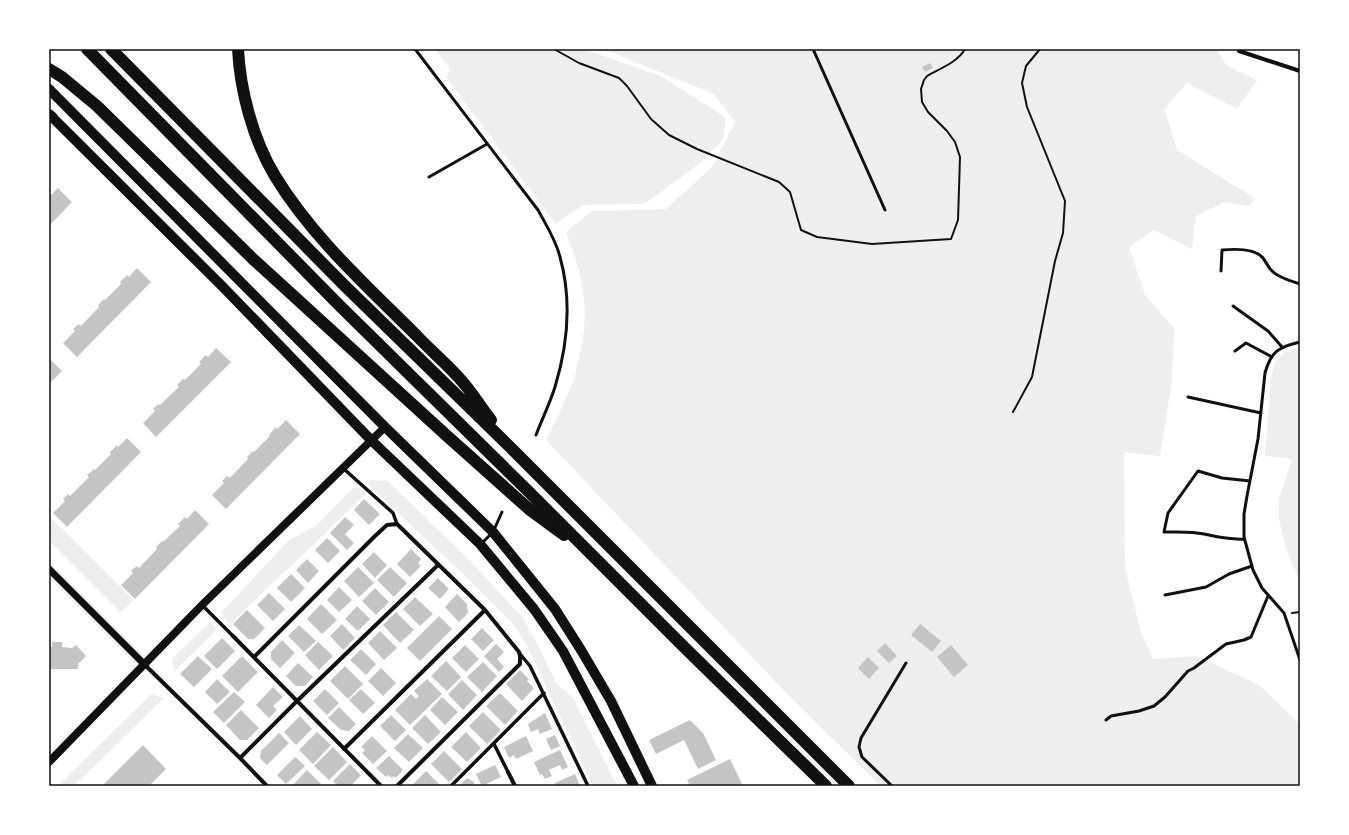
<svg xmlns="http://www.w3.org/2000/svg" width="1349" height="835" viewBox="0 0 1349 835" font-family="'IBM Plex Sans',sans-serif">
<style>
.green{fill:#eee}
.building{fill:#c4c4c4}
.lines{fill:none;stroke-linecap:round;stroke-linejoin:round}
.path{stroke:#111;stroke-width:2}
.service{stroke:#111;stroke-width:3}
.pedestrian{stroke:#111;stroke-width:3.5}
.minor{stroke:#111;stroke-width:4}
.tertiary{stroke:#111;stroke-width:7}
.secondary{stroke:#111;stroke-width:8}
.primary{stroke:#111;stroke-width:10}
.trunk{stroke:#111;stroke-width:11}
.motorway{stroke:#111;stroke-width:12}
.neatline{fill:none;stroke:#111;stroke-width:1.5}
</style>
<rect width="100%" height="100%" fill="#fff"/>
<!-- green -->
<path class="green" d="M435,49H583L661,76L726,118L723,139L703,161L644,204L583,205L556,224L446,77L450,69Z
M603,49H1217L1227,66L1257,80L1237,109L1187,83L1164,109L1177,150L1256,199L1248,206L1225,202L1196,216L1192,249L1154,230L1129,247L1145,295L1174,328L1172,381L1160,456L1124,452L1125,568L1141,633L1153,659L1197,656L1259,685L1300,724V786H881L788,695L546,440C555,422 564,404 572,385C575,377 576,369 578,361C591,313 584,278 566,232L592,211L666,209L713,166L735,122L714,94Z
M1300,348V581L1286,550L1279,519V498L1292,459L1265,456L1271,377L1275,363L1284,352Z
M369,480L388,481L472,563L522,617L538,645L557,685L572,696L617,786H593L528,648L514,625L470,581L368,484Z
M353,488H361L367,493L230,624L221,613L289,540L316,526Z
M50,517L134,600L120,612L49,541V518Z
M210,622L217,629L174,672L172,659Z
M151,694L164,698L74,786H58Z"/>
<!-- building -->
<path class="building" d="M930,63L933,68L925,72L922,67Z
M58,188L72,202L49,226V197Z
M137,268L151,282L77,357L63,343L75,331L73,329L79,324L81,326L99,307L98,305L104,299L105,300L121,284L120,282L127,275L129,277Z
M216,348L231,362L156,437L143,423L155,411L153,409L158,404L160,405L179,387L177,385L183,379L185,380L201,364L199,362L206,355L208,357Z
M49,358L62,371L49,384Z
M286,420L300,434L226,509L212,495L224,483L222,481L227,476L230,478L248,459L247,457L253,451L254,452L270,436L269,435L276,427L277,429Z
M127,438L141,452L67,527L53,513L65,501L63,499L68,494L70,496L89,477L87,475L94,469L95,470L111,454L110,452L117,445L118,447Z
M364,499L380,514L369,525L354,510Z
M195,510L209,524L135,599L121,585L133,573L131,571L137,566L139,568L157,549L156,547L162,541L163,542L180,526L178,524L185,517L187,519Z
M345,517L354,525L345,534L354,543L347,550L330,533Z
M327,538L340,551L328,563L315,550Z
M411,549L421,559L418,563L421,566L410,577L397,564Z
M374,552L387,565L375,578L362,564Z
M307,559L319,571L308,583L296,570Z
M358,567L374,583L359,597L344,581Z
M390,567L407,583L394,597L377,580Z
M291,574L305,588L291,602L277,588Z
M438,578L449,589L440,599L428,588Z
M339,587L352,600L339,612L327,600Z
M375,588L389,602L376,615L362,601Z
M269,593L285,609L273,621L257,605Z
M457,594L467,604L468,613L459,622L445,607Z
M415,597L433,614L420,626L403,609Z
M321,604L337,620L322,634L307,619Z
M357,606L370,619L358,631L345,619Z
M247,610L265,628L254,639H248L233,624Z
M396,612L414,630L400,643L383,625Z
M439,616L452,629L420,661L407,648Z
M342,624L355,638L343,650L330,636Z
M920,624L941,641L932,652L911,635Z
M299,625L316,641L304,652L288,636Z
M482,628L494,640L483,651L471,639Z
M380,631L397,648L384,660L368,643Z
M222,638L235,651L217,669L204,656Z
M282,640L295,653L280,668L271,659V652Z
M52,642H62V647L72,648L76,645L86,656L78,664V669H49V647H52Z
M318,642L333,656L319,670L305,655Z
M885,643L897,656L889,663L877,651Z
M496,644L504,652L497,659L504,667L499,672L484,656Z
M465,645L479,659L466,672L452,658Z
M951,645L968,665L954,677L937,657Z
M361,649L376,664L366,675L350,660Z
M198,656L212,669L194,687L180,674Z
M242,656L258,672L238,692L222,676Z
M868,657L879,668L869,679L858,668Z
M446,661L461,677L447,691L431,676Z
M483,662L497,676L482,692L467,677Z
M298,663L313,677L305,686H296L286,676Z
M345,666L363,684L348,699L330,681Z
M381,668L396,683L383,696L368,681Z
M520,670L529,679L527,681L534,688L522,701L506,684Z
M217,679L230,692L217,704L205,692Z
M427,679L442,694L410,725L395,710L411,694L416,699L419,696L414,691Z
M462,680L477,695L463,710L448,694Z
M273,687L283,697L273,706L277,710L269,718L256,705Z
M325,689L339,703L327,715L313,701Z
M361,689L375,703L363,714L349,700Z
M234,692L245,702L224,723L213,712Z
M500,693L518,711L505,725L486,706Z
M442,697L458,712L445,725L430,710Z
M339,707L356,724L349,731L341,730L328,718Z
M241,710L259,728L247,740H240L226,725Z
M483,712L501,730L487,744L469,726Z
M545,713L552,729L540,734L538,729L531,732L528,724Z
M391,715L406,730L395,741L380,726Z
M425,715L441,732L428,744L412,728Z
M300,716L312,729L296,745L284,732Z
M690,720L703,733L716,760L698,769L684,740L656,754L649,740Z
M317,732L331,745L313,764L299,750Z
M466,732L481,748L467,762L451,747Z
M279,733L289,743L267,765L260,758L261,751Z
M408,734L423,748L409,762L394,748Z
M555,735L560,746L551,750L546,739Z
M372,736L387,751L373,764L362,753L365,750L361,747Z
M526,736L533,751L516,759L514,755L509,758L504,747Z
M143,745L166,769L149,786H102Z
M333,747L347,762L329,780L314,766Z
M560,750L568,767L562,770L560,765L549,770L552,776L545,779L542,774L540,775L534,762Z
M444,751L462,769L449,782L431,764Z
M389,756L403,770L396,778L394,776L392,778L388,775L386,777L376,768Z
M295,757L305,766L286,784L277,775Z
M730,759L743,786H690L687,780Z
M350,764L361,775L351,786H338L333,781Z
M495,765L501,777L482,786L476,774Z
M307,770L321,784L318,786H292Z
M426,771L441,786H415L413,784Z
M575,774L580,786H556L555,783Z
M467,778L474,782V786H459Z"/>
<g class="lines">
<!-- path -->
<path class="path" d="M554,49L579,63L619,78L627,86L651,119L669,135L697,149L779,182L790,192L801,230L817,237L872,244L951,239L958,220L960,157L955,142L947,131L928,112L922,102L921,89L924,80L927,76C939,69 958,62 965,49
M1013,412L1032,377L1055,261L1063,233L1065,201L1027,107L1022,83L1026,66L1040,49
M1292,613L1300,612"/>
<!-- service -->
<path class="service" d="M415,49L538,210C546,225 556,240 560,257C572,300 568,344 555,387C550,403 542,419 536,435
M813,49L885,210
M429,177L487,144
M1221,271L1222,250C1233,249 1255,248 1263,258C1266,262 1268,267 1272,271C1279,278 1291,281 1300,284
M1233,306L1268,331L1282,347
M1300,342C1279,347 1271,351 1265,373L1258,439L1247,496L1244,514V537L1253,570L1262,588L1284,613L1300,660
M1235,351L1246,343L1272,357
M1188,397L1261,413
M1244,539C1230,540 1218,537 1204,534C1191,531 1177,532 1164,532L1168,513L1198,471L1222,478L1250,481
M482,543L493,532L502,512
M1165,595L1206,587L1229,574L1252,566
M1106,720L1111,716L1139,711L1154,706L1165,697L1188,671L1194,668L1226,644L1244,640L1251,637L1268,596
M892,786L862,757L859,747L861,738L906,663"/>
<!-- pedestrian -->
<path class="pedestrian" d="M344,469L393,513L397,524
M202,605L233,636
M520,654L530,666L588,786
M494,744L508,772
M451,786L544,693"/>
<!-- minor -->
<path class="minor" d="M1239,49V51L1300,71
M233,636L381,786
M254,657L375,536L387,525L397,524L485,610L519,652L520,656V664L397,786
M145,665L240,758L267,786
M344,749L485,610
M240,758L297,701L438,565
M508,772L515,786"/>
<!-- tertiary -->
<path class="tertiary" d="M49,569L145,665"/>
<!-- secondary -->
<path class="secondary" d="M49,762L202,605L385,427"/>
<!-- primary -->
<path class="primary" d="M49,89L385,427L493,532L555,609L581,650L611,701L652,786
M49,114L223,287L371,440L480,544L534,609L563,651L634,786"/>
<!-- trunk -->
<path class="trunk" d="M49,115L52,117"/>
<!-- motorway -->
<path class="motorway" d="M87,49L338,304L528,491L681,644L826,786
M111,49L345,286L510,447L849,786
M238,49C240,90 253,140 275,176C312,237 367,286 417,336C433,353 452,368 466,386C475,397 482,409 491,420
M49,69L62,77L97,106L253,259L446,435L530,510L564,535"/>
</g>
<!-- border -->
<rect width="1349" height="835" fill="none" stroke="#ffffff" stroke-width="100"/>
<rect x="50" y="50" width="1249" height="735" class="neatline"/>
</svg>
